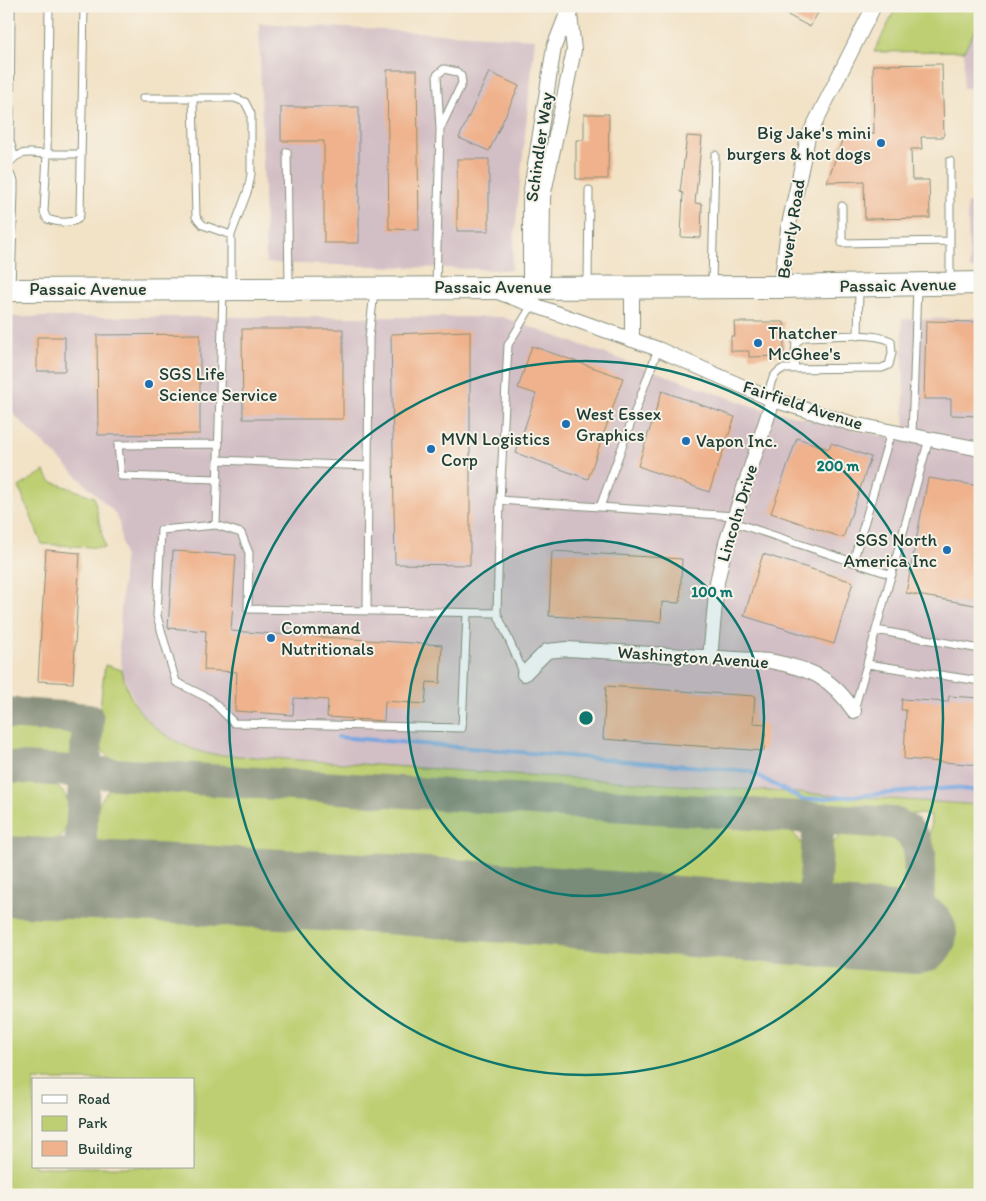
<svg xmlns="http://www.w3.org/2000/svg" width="986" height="1201" viewBox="0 0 986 1201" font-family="Itim,sans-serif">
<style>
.industrial{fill:#d2bec5}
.green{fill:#bdcf72;stroke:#6e8653;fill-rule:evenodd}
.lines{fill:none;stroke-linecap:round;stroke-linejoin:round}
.stream{stroke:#74a6e0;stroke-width:4}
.taxiway{stroke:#88907d;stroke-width:32}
.runway{stroke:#88907d;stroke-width:80}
.building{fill:#efb28c}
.lane-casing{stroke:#88907d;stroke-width:9}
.street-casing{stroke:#88907d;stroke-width:16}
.primary-casing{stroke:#88907d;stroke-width:24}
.lane{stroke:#fff;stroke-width:7}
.street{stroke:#fff;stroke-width:14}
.primary{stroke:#fff;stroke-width:22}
.ring{fill:none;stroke:#0f766e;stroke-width:2.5}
.poi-dot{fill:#1f6fb2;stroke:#f7f3e8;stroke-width:2}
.labels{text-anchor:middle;stroke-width:4;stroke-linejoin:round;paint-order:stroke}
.poi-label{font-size:18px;fill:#1f3d34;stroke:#f7f3e8;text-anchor:start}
.street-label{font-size:18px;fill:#1f3d34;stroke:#f7f3e8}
.centre{fill:#0f766e;stroke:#f7f3e8;stroke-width:2.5}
.ring-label{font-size:15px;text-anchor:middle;font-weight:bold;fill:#0f766e;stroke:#f7f3e8;stroke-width:4;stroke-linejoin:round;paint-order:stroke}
</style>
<rect width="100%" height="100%" fill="#f7f3e8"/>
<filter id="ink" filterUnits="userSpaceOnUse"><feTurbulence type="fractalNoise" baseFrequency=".02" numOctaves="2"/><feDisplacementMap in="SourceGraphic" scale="10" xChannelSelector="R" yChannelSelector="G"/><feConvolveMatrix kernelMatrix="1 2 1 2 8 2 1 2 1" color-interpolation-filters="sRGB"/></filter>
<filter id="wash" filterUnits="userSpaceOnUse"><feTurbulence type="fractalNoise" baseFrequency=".0096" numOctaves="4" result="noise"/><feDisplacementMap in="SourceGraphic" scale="20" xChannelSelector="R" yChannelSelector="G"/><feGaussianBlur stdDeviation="1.12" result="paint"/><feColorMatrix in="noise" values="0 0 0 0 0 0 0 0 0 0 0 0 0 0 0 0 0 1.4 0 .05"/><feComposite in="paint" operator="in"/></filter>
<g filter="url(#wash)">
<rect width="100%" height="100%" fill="#f2e2c6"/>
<!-- industrial -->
<path class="industrial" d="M980,21V88H963L964,51Z
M259,23L535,39L511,270L266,263Z
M967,203H980V269H970Z
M6,317H502L752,406L905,441L902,319L980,318V805L208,754L175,742L155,728L139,711L123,674L119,648L124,557L119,523L114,512L6,407Z"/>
<!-- green -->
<path class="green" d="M897,6H980V21L964,51L874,52Z
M44,471L50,481L94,497L105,548L42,544L19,487Z
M105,665L122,670C130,716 166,742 208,754L980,805V1195H6V900L925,957L931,815L115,763C110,759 105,755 102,749C95,735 103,682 105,665ZM34,1080H194V1167H34Z
M6,724L68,729C80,739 76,749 66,759L6,757Z
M6,779C18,780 47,779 56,786C82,803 65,845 41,855C31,859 16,856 6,855Z
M114,785L767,826C774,828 784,827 790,831C810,843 814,883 792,896C785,901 777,902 769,903L125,861C117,858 107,855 102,848C87,828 96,799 114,785Z
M854,831C886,834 916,833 909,877C908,887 908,895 900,901C892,909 883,909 872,908C861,907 848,908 839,901C821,886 821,846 843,834C845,832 850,832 854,831Z"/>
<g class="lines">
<!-- stream -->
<path class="stream" d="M338,737L749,771L803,800L953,788L980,791"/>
<!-- taxiway -->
<path class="taxiway" d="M6,713L88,719L78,881
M6,767L893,823C909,828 917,838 920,854L917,934
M812,927L819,819"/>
<!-- runway -->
<path class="runway" d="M6,876L386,894L917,934"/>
</g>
<g id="blocks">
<!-- building -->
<path class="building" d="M771,6H810L819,11L810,27Z
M942,64L944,137H921L922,149H911L912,180H929L930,218L865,219L864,181L827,182L844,135L874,134L873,65Z
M387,70H417L419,230L389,229Z
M489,72L519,86L489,151L459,138Z
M281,107H359V243H324V141H281Z
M584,114H609L608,179H576V140H584Z
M687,136L702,137L695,203L702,204L701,238L681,237L683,193L680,192Z
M457,159H489V231H457Z
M926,321L980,322V416L951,415V399H924Z
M734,322H784V356L749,357V351H731V336H735Z
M242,329H343V419H243Z
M470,331V565L395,564L391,334Z
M200,334V434L98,435L97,335Z
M37,337H65V371H37Z
M532,346L623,378L588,479L516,453L536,394L518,388Z
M662,391L735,417L709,492L638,466Z
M797,438L829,449L831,443L871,457L843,538L771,513Z
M928,478L980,486V606L906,593Z
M46,550L80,553L73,683L38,681Z
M173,551L236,555L231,631L442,645L440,683L427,682L425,704L385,701L384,721L327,717L328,700L294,698L293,715L235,711L237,672L204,670L206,631L168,628Z
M552,551L682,559L680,603L662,602L661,622L549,616Z
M763,554L853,582L834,644L744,616Z
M606,686L755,696L753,723L766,724L764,751L603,739Z
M949,696L980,698V765L904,759L906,710H901L902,699L948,702Z"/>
</g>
</g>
<g filter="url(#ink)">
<use href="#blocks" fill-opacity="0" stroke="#88907d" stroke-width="1"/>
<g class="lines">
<defs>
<path id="lane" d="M11,6L10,141L14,156
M49,6L47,154H81
M143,98H234L245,102L251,114V174L248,190L231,235V286
M193,98L196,217L203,225L231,235
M287,152L289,285
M950,161V281
M6,167C19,149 27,153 47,154L44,212L47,219C56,222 69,224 78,219L80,214L84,6
M6,168L14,181V190L11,288
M842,206V243L950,241
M712,284L715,155
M436,285L440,129L462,83L461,76L457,72L444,69L437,75L440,129
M588,285L589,190
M223,291L216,525L241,533L249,553L248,609L497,613L500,500L508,345L532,305
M858,336L859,289
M658,349L600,507L735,516
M768,397C770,386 771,375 782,369L882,368L889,365L892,353L891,341C870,331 828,337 804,337L796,342L794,369
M912,436L917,287
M929,439L876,630L980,649
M218,460L368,466
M218,479L121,476L118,445L219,444
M500,500L600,507
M733,522L892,575
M216,525L161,530L157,616L176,682L210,699L234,723L462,728L467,613
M853,562L891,432
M367,611L369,338L374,291
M497,613L524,674
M867,664L876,630
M854,710L867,664L980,681"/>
<path id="street" d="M530,287V196L554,47L568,11
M542,287L543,197L574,50L569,6
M632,287V340
M781,287L788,229L808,137L874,6
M500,293L658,349L773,400L853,424L980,449
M710,658L717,582L726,543L773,400
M524,674L547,651L567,649L770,661C809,669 831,676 854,711"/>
<path id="primary" d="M6,290L781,287L980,283"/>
</defs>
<!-- lane casing -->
<use href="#lane" class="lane-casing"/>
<!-- street casing -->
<use href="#street" class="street-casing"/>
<!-- primary casing -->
<use href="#primary" class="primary-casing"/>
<!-- lane -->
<use href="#lane" class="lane"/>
<!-- street -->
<use href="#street" class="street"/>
<!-- primary -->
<use href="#primary" class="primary"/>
</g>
</g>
<!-- distance rings -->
<circle cx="586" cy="718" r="178" fill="#0f766e" fill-opacity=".12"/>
<g class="ring">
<circle cx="586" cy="718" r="178"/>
<circle cx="586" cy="718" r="357"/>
</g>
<!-- markers -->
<g class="poi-dot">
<circle cx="881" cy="143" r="5"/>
<circle cx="758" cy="343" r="5"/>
<circle cx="149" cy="384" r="5"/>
<circle cx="566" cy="424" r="5"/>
<circle cx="686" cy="441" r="5"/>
<circle cx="431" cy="449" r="5"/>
<circle cx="947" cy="550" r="5"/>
<circle cx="271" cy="638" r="5"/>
</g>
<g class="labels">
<!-- poi labels -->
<g class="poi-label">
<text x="871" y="139" text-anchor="end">Big Jake's mini<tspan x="871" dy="21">burgers &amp; hot dogs</tspan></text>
<text x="768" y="339">Thatcher<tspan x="768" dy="21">McGhee's</tspan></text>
<text x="159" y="380">SGS Life<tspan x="159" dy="21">Science Service</tspan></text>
<text x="576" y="420">West Essex<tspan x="576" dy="21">Graphics</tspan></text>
<text x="441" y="445">MVN Logistics<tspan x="441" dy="21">Corp</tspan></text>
<text x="696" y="447">Vapon Inc.</text>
<text x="937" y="546" text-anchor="end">SGS North<tspan x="937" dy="21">America Inc</tspan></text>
<text x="281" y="634">Command<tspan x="281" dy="21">Nutritionals</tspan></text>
</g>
<!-- street labels -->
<g class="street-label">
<text transform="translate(539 147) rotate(-82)" y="6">Schindler Way</text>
<text transform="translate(791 229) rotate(-81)" y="6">Beverly Road</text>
<text transform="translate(898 285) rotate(-1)" y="6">Passaic Avenue</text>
<text x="493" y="293">Passaic Avenue</text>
<text x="88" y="295">Passaic Avenue</text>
<text transform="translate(803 405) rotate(18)" y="6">Fairfield Avenue</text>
<text transform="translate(737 513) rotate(-73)" y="6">Lincoln Drive</text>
<text transform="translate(693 657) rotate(4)" y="6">Washington Avenue</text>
</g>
</g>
<circle cx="586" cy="718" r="8" class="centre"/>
<g class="ring-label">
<text x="838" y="471">200 m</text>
<text x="712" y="597">100 m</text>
</g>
<!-- margin -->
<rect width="986" height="1201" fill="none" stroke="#f7f3e8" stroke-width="25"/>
<!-- legend -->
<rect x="32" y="1078" width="162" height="90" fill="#f7f3e8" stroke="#a1aaa0"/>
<rect x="42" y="1095" width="25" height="8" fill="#ffffff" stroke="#a1aaa0"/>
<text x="78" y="1104" font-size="15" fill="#1f3d34">Road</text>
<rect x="42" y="1116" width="25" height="15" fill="#bdcf72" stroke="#a1aaa0"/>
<text x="78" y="1128" font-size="15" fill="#1f3d34">Park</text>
<rect x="42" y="1141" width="25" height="15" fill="#efb28c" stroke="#a1aaa0"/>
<text x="78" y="1154" font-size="15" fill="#1f3d34">Building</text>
</svg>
